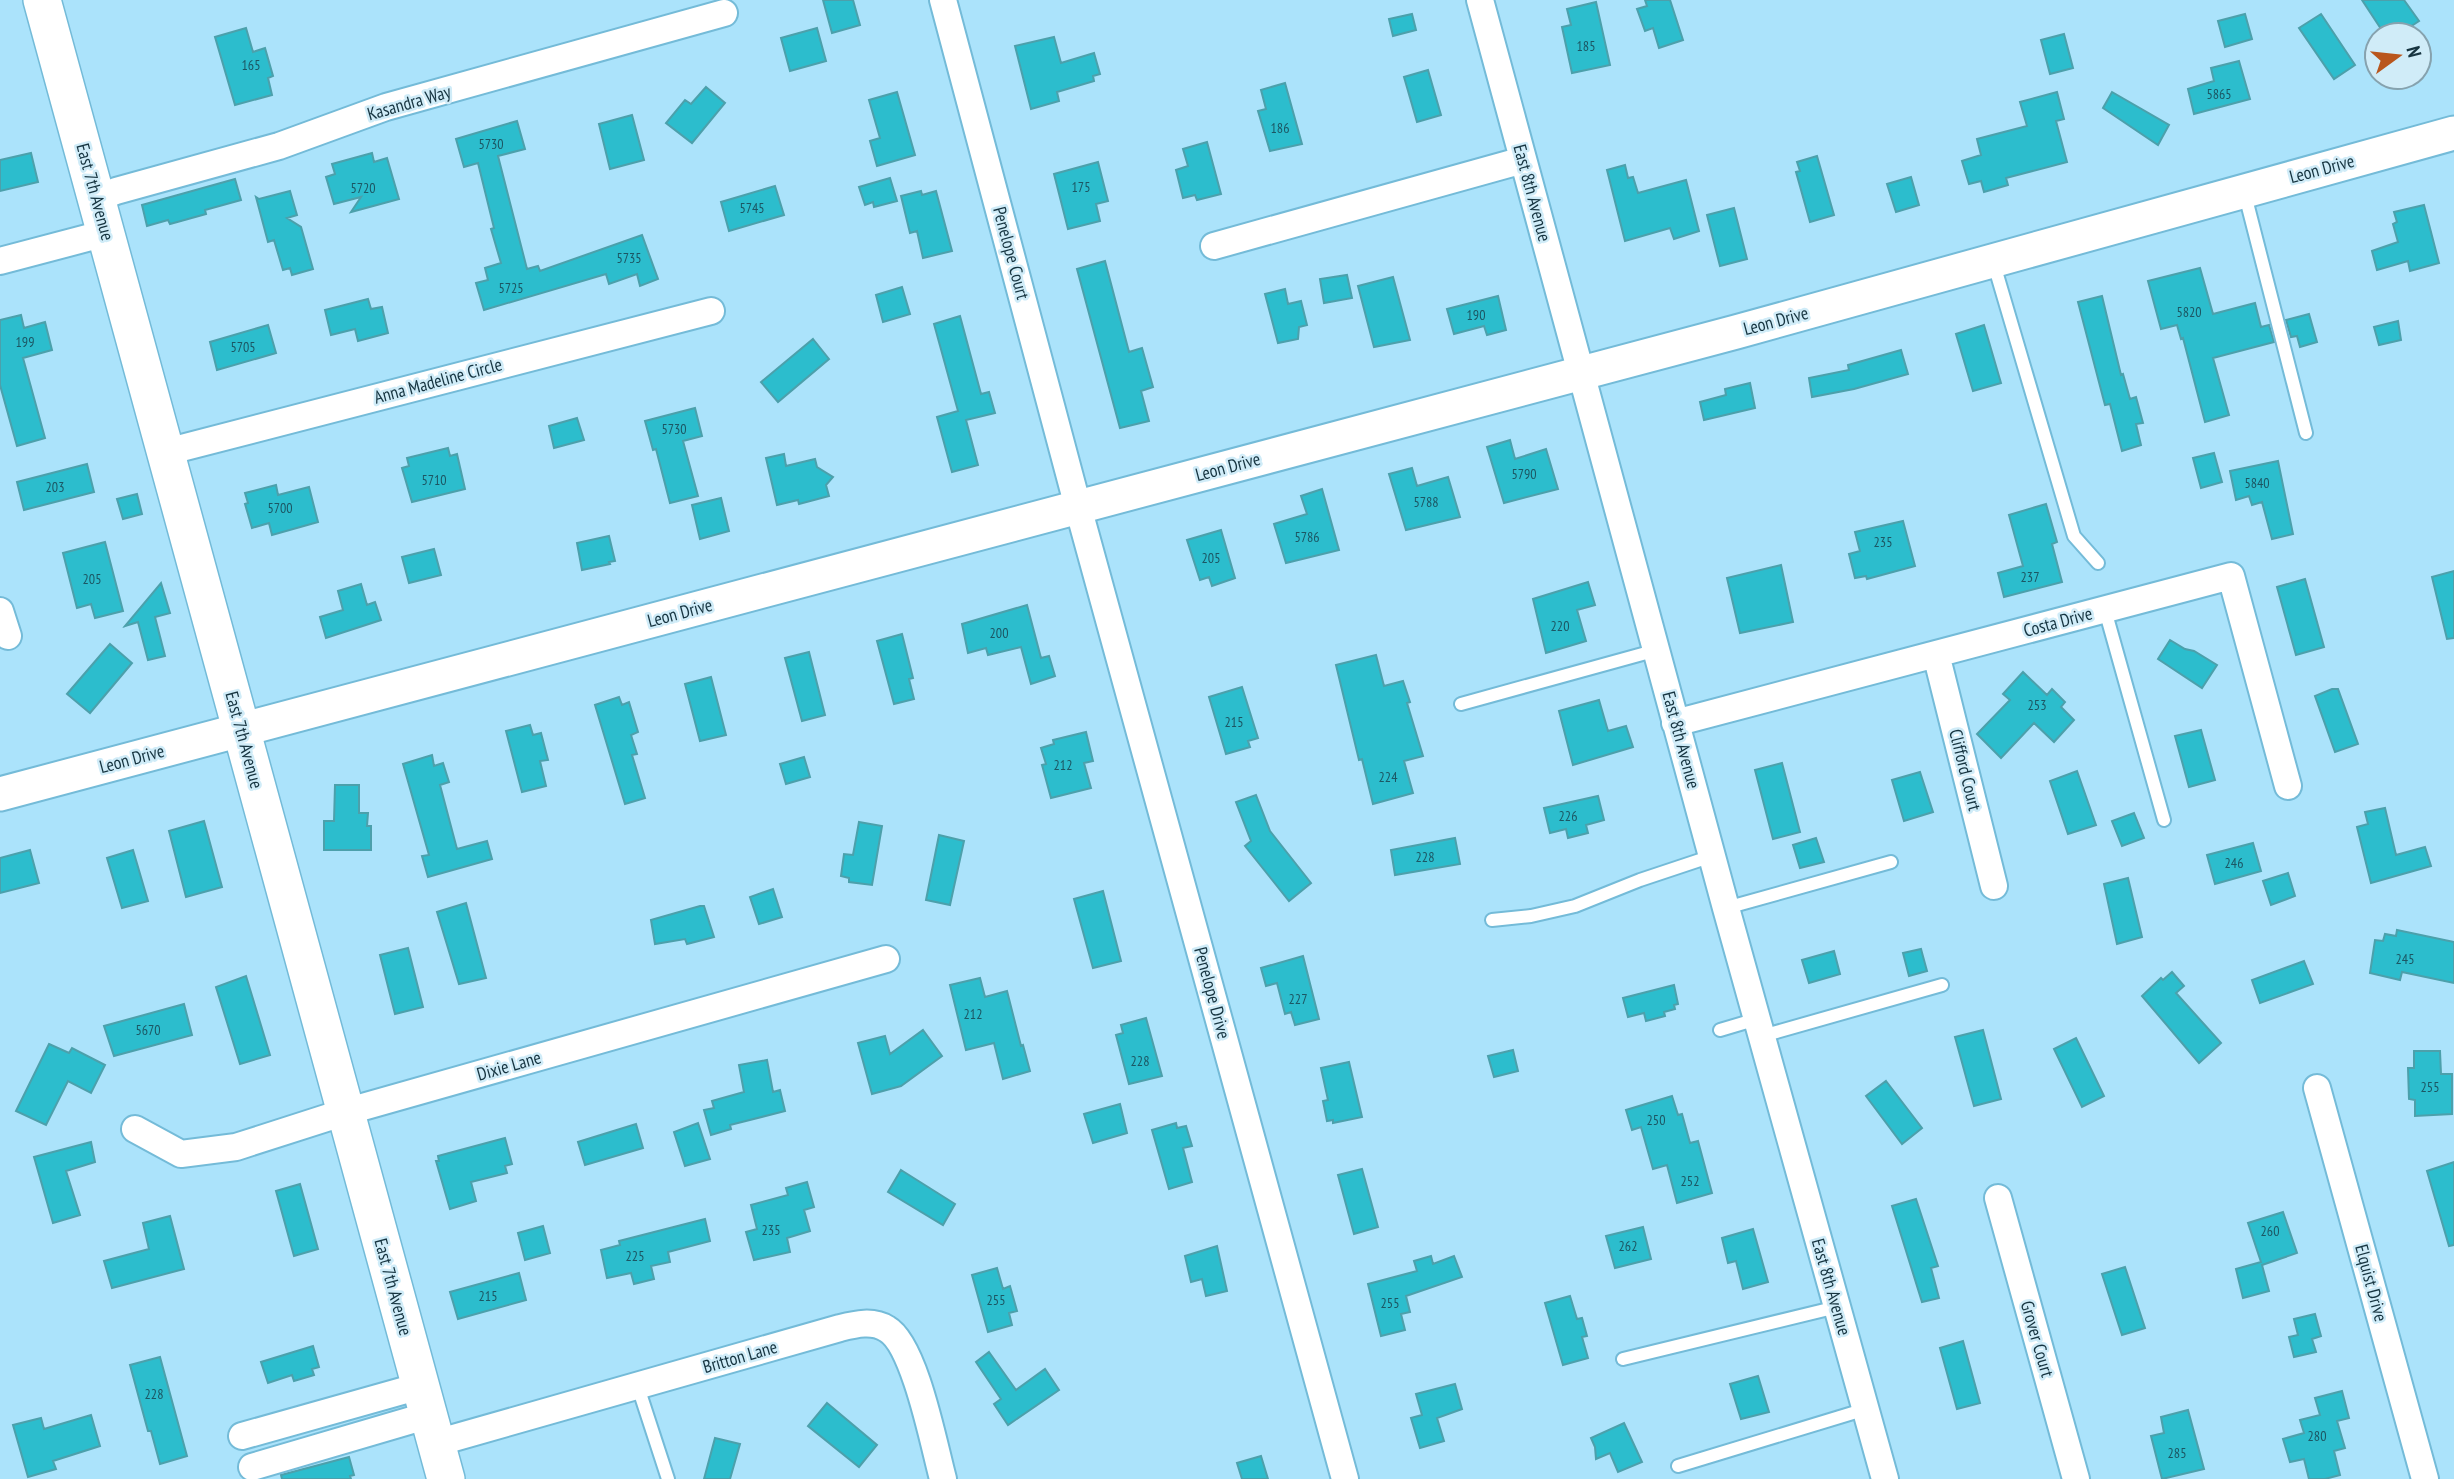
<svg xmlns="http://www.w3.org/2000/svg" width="2454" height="1479" viewBox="0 0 2454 1479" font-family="'PT Sans Narrow',sans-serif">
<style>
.building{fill:#2cbdcd;stroke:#4ca0ab;stroke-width:2}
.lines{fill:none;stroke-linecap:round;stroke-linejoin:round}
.service-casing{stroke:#74bbd8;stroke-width:16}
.minor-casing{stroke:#74bbd8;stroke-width:30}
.tertiary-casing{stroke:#74bbd8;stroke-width:37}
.secondary-casing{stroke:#74bbd8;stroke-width:40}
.service{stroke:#fff;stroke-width:12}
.minor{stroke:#fff;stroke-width:26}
.tertiary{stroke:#fff;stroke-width:33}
.secondary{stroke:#fff;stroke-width:37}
.labels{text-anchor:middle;stroke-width:5;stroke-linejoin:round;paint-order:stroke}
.number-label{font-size:14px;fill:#1c5663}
.street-label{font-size:18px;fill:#163440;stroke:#d0ecf8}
</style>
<rect width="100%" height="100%" fill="#abe3fb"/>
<!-- building -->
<path class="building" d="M823,0H853L860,25L832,33Z
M1645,0H1670L1683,40L1659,48L1653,28L1645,31L1637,9L1647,6Z
M2362,0H2404L2419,21L2410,27L2415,35H2385Z
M1596,2L1610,65L1572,73L1562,27L1571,25L1567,9Z
M1412,14L1416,30L1393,36L1389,19Z
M2245,14L2252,39L2225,47L2218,21Z
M2321,14L2355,65L2334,79L2299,28Z
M246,28L253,52L265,48L273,76L268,78L272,95L235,105L215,37Z
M817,28L826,61L790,71L781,38Z
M2064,34L2073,68L2050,74L2041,40Z
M1054,37L1061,63L1094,53L1100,74L1093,76L1094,81L1057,92L1059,101L1031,109L1015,46Z
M2239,61L2250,99L2194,114L2188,89L2214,81L2211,68Z
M1428,70L1441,115L1417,122L1404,77Z
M1285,83L1302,144L1270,151L1258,111L1266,109L1261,90Z
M706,87L725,103L692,143L666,123L685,100L691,104Z
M897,92L915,155L877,166L870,141L880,138L869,100Z
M2057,92L2064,119L2056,121L2067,162L2006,178L2008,185L1984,192L1981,181L1969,184L1962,161L1981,155L1977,139L2027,126L2020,102Z
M2112,92L2169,125L2158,145L2103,108Z
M632,115L644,160L610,169L599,124Z
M517,121L525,149L498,156L527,269L538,266L540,271L642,235L658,279L640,286L637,274L609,284L606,274L484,310L476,283L488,280L485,268L501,263L491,229L494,228L478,163L464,167L456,139Z
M1207,142L1221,194L1197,200L1195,195L1183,198L1176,170L1188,166L1183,149Z
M31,153L38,182L0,191V160Z
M372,153L374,162L387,158L399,199L351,212L361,197L334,204L326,177L335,174L332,164Z
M1817,156L1834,215L1810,222L1796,172L1800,171L1797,162Z
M1098,162L1108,201L1096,204L1100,221L1068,229L1054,174Z
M1625,165L1628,178L1633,177L1638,193L1686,180L1699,231L1674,239L1670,228L1625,241L1607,170Z
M1911,177L1919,205L1896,212L1887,184Z
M890,178L897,201L874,207L873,202L865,205L859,187Z
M235,179L241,200L205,210L206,214L170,224L168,220L147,226L142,205Z
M775,186L784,215L729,231L721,202Z
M290,191L297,215L287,218L301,227L313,269L292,275L290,268L283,270L274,240L268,242L256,197L259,199Z
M921,191L922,195L936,191L952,251L923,258L917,231L910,233L901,196Z
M2424,205L2439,263L2410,271L2408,261L2377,270L2372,251L2398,242L2393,224L2397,222L2394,212Z
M1734,208L1747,259L1720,266L1707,215Z
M1105,261L1129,352L1142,348L1153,387L1141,391L1149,421L1120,428L1077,269Z
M2200,268L2213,314L2255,303L2261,327L2269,325L2274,342L2213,358L2229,415L2205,422L2183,338L2181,339L2177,325L2161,329L2148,281Z
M1347,275L1352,298L1324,303L1320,279Z
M1393,277L1410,340L1374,347L1358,286Z
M902,287L910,314L883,322L876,295Z
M1285,289L1288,304L1301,301L1307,325L1299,327L1298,339L1278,343L1265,294Z
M1498,296L1506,330L1487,335L1484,326L1454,334L1447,309Z
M2102,296L2121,375L2123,374L2130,399L2136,397L2143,423L2136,424L2141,445L2122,451L2110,404L2105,405L2078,302Z
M368,299L371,309L382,307L388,333L358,341L355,329L331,335L325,310Z
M2309,314L2317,342L2300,347L2297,336L2291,337L2286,320Z
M21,315L24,328L45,322L52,350L23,358L45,438L17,446L0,385V320Z
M960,316L981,394L989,392L995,413L966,420L978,465L952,472L937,417L958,411L934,324Z
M2398,321L2401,340L2379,345L2374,327Z
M268,325L276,353L217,370L210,342Z
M1984,325L2001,383L1973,391L1956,334Z
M813,339L829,359L778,402L761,382Z
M1901,350L1908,374L1854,389L1812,397L1809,378L1849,370L1848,365Z
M1750,383L1755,408L1704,420L1700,402L1726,395L1725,389Z
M695,408L702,436L683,441L698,496L670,503L656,449L653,450L645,421Z
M577,418L584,440L554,448L549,426Z
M1510,440L1515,459L1546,449L1558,489L1504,503L1487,447Z
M448,448L450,456L457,454L465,489L412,502L402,468L409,466L407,458Z
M2214,453L2222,482L2201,488L2193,458Z
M784,454L786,466L815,459L817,467L833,477L826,485L829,496L799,504L798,500L777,505L766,458Z
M2278,461L2293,534L2272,539L2262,502L2252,505L2249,496L2236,500L2230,471Z
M87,464L94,492L24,510L17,482Z
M1412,468L1417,486L1448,477L1460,517L1406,530L1389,474Z
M276,485L278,495L309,487L318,522L272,535L269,523L252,528L245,504L248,503L245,493Z
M1322,489L1339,550L1286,563L1274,524L1307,514L1301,496Z
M137,494L142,514L123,519L117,499Z
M721,498L729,531L700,539L692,505Z
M2046,504L2057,542L2052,544L2062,582L2004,597L1998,573L2023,566L2009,515Z
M1903,521L1915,566L1867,579L1866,576L1855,578L1849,554L1860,551L1855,532Z
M1221,530L1235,578L1212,586L1209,577L1200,580L1187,540Z
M609,536L615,561L609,562L610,564L582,570L577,543Z
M105,542L123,611L95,618L91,604L77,608L63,553Z
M434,549L441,575L409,583L402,557Z
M1781,565L1793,622L1740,633L1727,578Z
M2454,571V638L2447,639L2432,577Z
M2305,579L2324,647L2296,655L2277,587Z
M1588,582L1595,605L1577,610L1586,641L1546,653L1533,599Z
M161,583L170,613L155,617L165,656L148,660L138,622L125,626Z
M361,584L367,605L375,602L381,620L326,638L320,617L343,610L338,591Z
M1027,605L1041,658L1049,656L1055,676L1031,684L1021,647L988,655L986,648L968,653L962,624Z
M902,634L913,678L909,679L914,699L894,704L877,641Z
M2170,640L2185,649L2194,651L2217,665L2202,688L2158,659Z
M110,644L132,663L90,713L67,694Z
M809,652L825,715L802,721L785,658Z
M1376,655L1384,686L1403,681L1410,702L1407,703L1423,756L1404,761L1413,793L1373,804L1362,759L1359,760L1336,665Z
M2023,672L2047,695L2052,689L2065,702L2061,707L2074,720L2054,742L2034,723L2001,758L1977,734L2010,700L2003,694Z
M711,677L726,735L700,741L685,684Z
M1242,687L1258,738L1248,741L1250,747L1226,754L1209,697Z
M2332,689H2338L2358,744L2335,752L2315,696Z
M619,697L622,705L629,702L638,732L631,735L637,754L632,755L645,798L625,804L595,705Z
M1599,700L1608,731L1626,726L1633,747L1573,765L1559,711Z
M530,725L533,735L541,733L548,760L540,761L546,786L522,792L506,731Z
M2201,730L2215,780L2189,787L2175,736Z
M1086,732L1093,761L1084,763L1091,788L1051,798L1042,765L1046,764L1041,748L1054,744L1053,740Z
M432,755L434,766L443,763L449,782L440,785L457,849L487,841L492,859L428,877L422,856L429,855L403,764Z
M804,757L810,777L786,784L780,764Z
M1782,763L1800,832L1773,839L1755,770Z
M2077,771L2096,825L2068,834L2050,781Z
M1920,772L1933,812L1904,821L1892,780Z
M335,785H359V813H368L367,826H371V850H324V821H334Z
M1256,795L1270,831L1311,883L1289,901L1245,846L1251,841L1236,802Z
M1598,796L1604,820L1586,825L1588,833L1568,838L1566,829L1550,833L1544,808Z
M2385,808L2396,855L2425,847L2431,866L2371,883L2357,827L2368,824L2365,812Z
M2134,813L2144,838L2122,846L2112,821Z
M204,821L222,887L186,897L169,831Z
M859,822L882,826L872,885L849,882V878L841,876L844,854L853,855Z
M939,835L964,841L950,905L926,900Z
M1455,838L1460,864L1395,875L1391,850Z
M1816,838L1824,862L1800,868L1793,845Z
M2253,843L2261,871L2215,884L2207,855Z
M30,850L39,883L0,893V858Z
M133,850L148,901L122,908L107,858Z
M2288,873L2295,896L2271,905L2263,881Z
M2128,878L2142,937L2117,944L2104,884Z
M773,889L782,917L759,924L750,897Z
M1103,891L1121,961L1093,968L1074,899Z
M466,903L486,978L459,984L437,912Z
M700,906H704L714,937L687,944L685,939L655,944L651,920Z
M2397,930L2454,942V983L2402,972L2400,980L2370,973L2375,940L2383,941L2385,934L2396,936Z
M408,948L423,1007L395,1014L380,955Z
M1921,949L1927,971L1909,976L1903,953Z
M1834,951L1840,974L1809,983L1802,960Z
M1303,956L1319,1019L1295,1025L1291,1012L1285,1014L1277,983L1266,986L1261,968Z
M2304,961L2313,984L2260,1003L2252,980Z
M2172,972L2184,986L2176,993L2221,1043L2199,1063L2142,996L2161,978L2163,980Z
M246,976L270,1055L240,1064L216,987Z
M980,978L985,997L1007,991L1021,1046L1023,1045L1030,1071L1003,1079L994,1043L966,1050L950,985Z
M1674,985L1678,1004L1674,1005L1675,1009L1664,1012L1665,1016L1646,1021L1644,1013L1628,1017L1623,998Z
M184,1004L192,1035L114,1056L104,1026Z
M1146,1018L1162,1076L1129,1084L1116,1035L1123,1033L1121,1025Z
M923,1030L942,1056L901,1086L872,1094L858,1043L885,1036L890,1054Z
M1983,1030L2001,1099L1974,1106L1955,1037Z
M2076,1038L2104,1096L2082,1107L2054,1049Z
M49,1044L69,1053L72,1048L105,1065L91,1093L68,1081L46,1125L16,1111Z
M1513,1050L1518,1071L1494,1077L1488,1056Z
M2414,1051H2440L2441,1074H2452V1114L2415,1116V1100L2409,1099L2408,1068H2414Z
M767,1060L773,1092L780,1090L785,1111L730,1125L731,1129L711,1135L704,1110L714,1108L712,1101L744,1092L739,1065Z
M1349,1062L1362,1117L1333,1123V1120L1327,1121L1323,1101L1328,1100L1321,1068Z
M1886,1081L1922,1128L1902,1144L1866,1096Z
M1672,1096L1678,1115L1682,1114L1690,1143L1698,1141L1712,1193L1677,1203L1667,1165L1653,1169L1641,1127L1632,1130L1626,1110Z
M1120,1104L1127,1133L1093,1143L1084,1114Z
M698,1123L710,1159L685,1166L674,1132Z
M1176,1123L1177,1128L1186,1126L1192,1146L1183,1148L1192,1182L1169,1189L1152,1130Z
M636,1124L643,1148L585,1165L578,1142Z
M505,1138L512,1164L505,1166L507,1173L471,1182L476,1201L450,1209L436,1161H439L438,1156Z
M91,1142L95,1162L66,1171L80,1215L53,1223L34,1157Z
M2454,1162V1245L2449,1246L2427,1171Z
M1362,1169L1378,1227L1354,1234L1338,1175Z
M901,1170L955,1204L943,1225L888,1192Z
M807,1182L814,1207L804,1210L810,1231L787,1238L790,1252L754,1260L746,1232L757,1229L751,1205L788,1195L786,1188Z
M300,1184L318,1249L294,1256L276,1191Z
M1916,1199L1938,1266L1931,1268L1939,1298L1922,1302L1892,1206Z
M2283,1212L2297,1253L2262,1265L2269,1291L2243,1298L2236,1269L2261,1262L2248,1223Z
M170,1216L184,1269L112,1288L104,1261L149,1249L143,1223Z
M705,1219L710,1241L668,1252L670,1262L651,1266L654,1279L634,1284L631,1273L607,1278L601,1250L620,1245L619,1241Z
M543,1226L550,1253L525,1260L518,1233Z
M1643,1227L1651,1259L1615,1268L1606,1236Z
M1753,1229L1768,1282L1743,1289L1736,1261L1728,1263L1722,1238Z
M1217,1246L1227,1291L1206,1296L1202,1279L1191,1282L1185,1256Z
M1431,1256L1433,1264L1454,1256L1462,1277L1406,1296L1410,1312L1401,1314L1405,1330L1381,1336L1368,1284L1417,1271L1414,1261Z
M2125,1267L2145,1328L2122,1335L2102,1274Z
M997,1268L1003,1289L1010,1286L1017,1311L1009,1313L1012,1325L988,1332L972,1275Z
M519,1273L526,1300L458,1319L450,1292Z
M1570,1296L1577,1319L1582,1318L1587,1336L1582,1337L1588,1358L1563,1365L1545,1303Z
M2315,1314L2321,1336L2312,1339L2316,1352L2294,1357L2289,1337L2298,1335L2294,1319Z
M1963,1341L1980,1403L1957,1409L1940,1348Z
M313,1346L319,1367L312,1369L314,1375L294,1381L292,1375L268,1383L261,1362Z
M989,1352L1016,1390L1045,1369L1059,1390L1008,1425L994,1404L1001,1399L976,1362Z
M160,1357L187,1456L160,1464L151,1431H148L130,1365Z
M1758,1376L1769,1412L1741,1419L1730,1384Z
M1455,1384L1462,1409L1437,1418L1444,1441L1420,1448L1411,1418L1422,1415L1416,1394Z
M2342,1391L2349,1418L2337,1421L2345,1448L2334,1451L2340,1475L2325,1479H2309L2304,1459L2290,1462L2283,1439L2304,1433L2300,1420L2320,1415L2315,1398Z
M827,1403L877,1445L859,1467L808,1426Z
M2188,1410L2204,1469L2162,1479L2151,1436L2164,1433L2161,1417Z
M91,1415L100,1446L53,1461L56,1469L28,1477L13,1425L41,1418L44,1429Z
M1624,1423L1642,1462L1618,1472L1610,1453L1596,1459L1595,1447L1591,1438Z
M715,1438L740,1444L730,1479H704Z
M1261,1456L1268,1479H1242L1237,1463Z
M349,1457L354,1475L350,1476L351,1479H282L281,1475Z"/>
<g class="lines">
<defs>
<path id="service" d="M2244,191L2306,433
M1993,261L2074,536L2098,563
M2105,610L2164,820
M1461,704L1657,650
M1726,908L1891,862
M1492,920L1531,916L1575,906L1640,880L1712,856
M1720,1030L1757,1019
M1762,1036L1942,985
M1623,1359L1837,1307
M638,1387L668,1479
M1678,1466L1866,1409"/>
<path id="minor" d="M943,0L1078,507L1345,1479
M1480,0L1726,908L1885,1479
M96,199L116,191L279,146L386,107L724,13
M1214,246L1523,160
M0,261L106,233
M166,452L711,311
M0,611L8,636
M1936,654L1994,886
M1675,723L2231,576L2288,786
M2317,1088L2425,1479
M135,1129L181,1154L236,1147L345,1112L886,959
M1998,1198L2076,1479
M242,1436L420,1386
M436,1443L840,1328C856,1324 873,1320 887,1329C915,1345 934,1446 943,1479
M252,1467L429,1415"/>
<path id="tertiary" d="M0,794L1736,332L2454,133"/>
<path id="secondary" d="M42,0L446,1479"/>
</defs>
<!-- service casing -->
<use href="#service" class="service-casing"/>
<!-- minor casing -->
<use href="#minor" class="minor-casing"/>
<!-- tertiary casing -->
<use href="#tertiary" class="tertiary-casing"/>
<!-- secondary casing -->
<use href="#secondary" class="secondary-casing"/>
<!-- service -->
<use href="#service" class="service"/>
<!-- minor -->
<use href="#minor" class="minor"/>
<!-- tertiary -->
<use href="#tertiary" class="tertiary"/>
<!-- secondary -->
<use href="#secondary" class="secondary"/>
</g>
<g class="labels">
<!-- number labels -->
<g class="number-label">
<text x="1586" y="51">185</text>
<text x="251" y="70">165</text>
<text x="2219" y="99">5865</text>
<text x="1280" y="133">186</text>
<text x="491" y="149">5730</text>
<text x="1081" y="192">175</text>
<text x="363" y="193">5720</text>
<text x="752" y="213">5745</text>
<text x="629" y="263">5735</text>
<text x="511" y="293">5725</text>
<text x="2189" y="317">5820</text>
<text x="1476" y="320">190</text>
<text x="25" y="347">199</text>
<text x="243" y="352">5705</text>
<text x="674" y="434">5730</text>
<text x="1524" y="479">5790</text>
<text x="434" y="485">5710</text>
<text x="2257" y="488">5840</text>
<text x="55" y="492">203</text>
<text x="1426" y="507">5788</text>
<text x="280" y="513">5700</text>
<text x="1307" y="542">5786</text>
<text x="1883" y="547">235</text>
<text x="1211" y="563">205</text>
<text x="2030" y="582">237</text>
<text x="92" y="584">205</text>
<text x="1560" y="631">220</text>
<text x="999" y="638">200</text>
<text x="2037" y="710">253</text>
<text x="1234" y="727">215</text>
<text x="1063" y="770">212</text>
<text x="1388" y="782">224</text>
<text x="1568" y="821">226</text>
<text x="1425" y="862">228</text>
<text x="2234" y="868">246</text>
<text x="2405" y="964">245</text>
<text x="1298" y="1004">227</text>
<text x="973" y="1019">212</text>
<text x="148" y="1035">5670</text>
<text x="1140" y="1066">228</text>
<text x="2430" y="1092">255</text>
<text x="1656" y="1125">250</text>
<text x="1690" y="1186">252</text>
<text x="771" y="1235">235</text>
<text x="2270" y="1236">260</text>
<text x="1628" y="1251">262</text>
<text x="635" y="1261">225</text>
<text x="488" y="1301">215</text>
<text x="996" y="1305">255</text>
<text x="1390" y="1308">255</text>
<text x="154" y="1399">228</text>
<text x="2317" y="1441">280</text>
<text x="2177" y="1458">285</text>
</g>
<!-- street labels -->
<g class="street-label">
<text transform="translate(409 103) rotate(-16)" y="6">Kasandra Way</text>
<text transform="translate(2322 169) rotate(-15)" y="6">Leon Drive</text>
<text transform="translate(95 192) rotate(75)" y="6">East 7th Avenue</text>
<text transform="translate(1532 193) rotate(75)" y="6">East 8th Avenue</text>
<text transform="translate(1011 253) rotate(75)" y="6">Penelope Court</text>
<text transform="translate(1776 321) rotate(-15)" y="6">Leon Drive</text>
<text transform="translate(438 381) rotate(-15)" y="6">Anna Madeline Circle</text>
<text transform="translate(1228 467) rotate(-15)" y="6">Leon Drive</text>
<text transform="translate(680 613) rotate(-15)" y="6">Leon Drive</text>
<text transform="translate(2058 622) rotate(-15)" y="6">Costa Drive</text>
<text transform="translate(244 740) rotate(75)" y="6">East 7th Avenue</text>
<text transform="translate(1681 740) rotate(75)" y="6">East 8th Avenue</text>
<text transform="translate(132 759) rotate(-15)" y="6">Leon Drive</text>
<text transform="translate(1965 770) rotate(76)" y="6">Clifford Court</text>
<text transform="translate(1212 993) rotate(75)" y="6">Penelope Drive</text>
<text transform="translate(509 1066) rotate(-16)" y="6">Dixie Lane</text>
<text transform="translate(2371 1283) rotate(75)" y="6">Elquist Drive</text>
<text transform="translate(393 1287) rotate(75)" y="6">East 7th Avenue</text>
<text transform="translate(1831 1287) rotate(74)" y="6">East 8th Avenue</text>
<text transform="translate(2037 1339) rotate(74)" y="6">Grover Court</text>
<text transform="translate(740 1357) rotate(-16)" y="6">Britton Lane</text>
</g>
</g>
<!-- north arrow -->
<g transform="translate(2398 56) rotate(75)"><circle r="33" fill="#d0ecf8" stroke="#86a2ae" stroke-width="2"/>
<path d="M0-5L12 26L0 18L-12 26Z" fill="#b9561d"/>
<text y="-10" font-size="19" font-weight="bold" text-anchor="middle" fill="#163440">N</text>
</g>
</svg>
